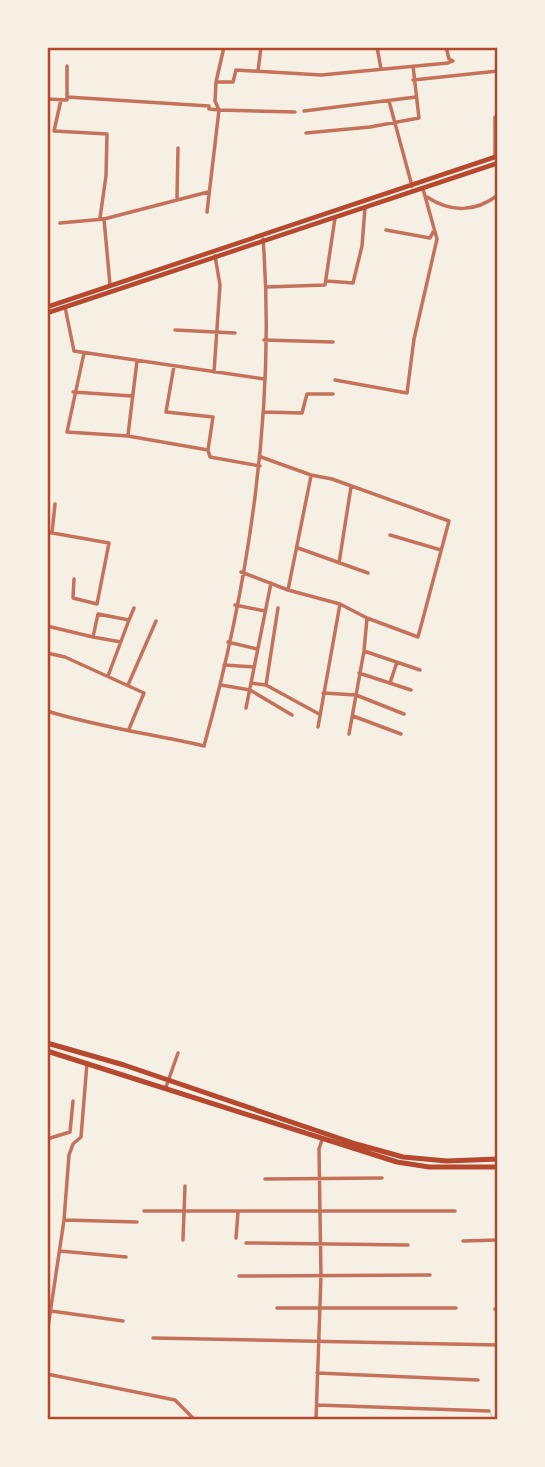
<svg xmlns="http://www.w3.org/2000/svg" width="545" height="1467" viewBox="0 0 545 1467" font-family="Signika,sans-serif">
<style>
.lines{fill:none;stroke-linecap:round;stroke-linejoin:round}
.stream{stroke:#c9d6d2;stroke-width:2}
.minor{stroke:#c5725c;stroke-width:3.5}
.secondary{stroke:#b5482f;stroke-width:4.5}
.primary{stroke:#b5482f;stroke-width:5}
.neatline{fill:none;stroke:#b5482f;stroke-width:2.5}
</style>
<rect width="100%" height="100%" fill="#f6efe4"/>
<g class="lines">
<!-- stream -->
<path class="stream" d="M490,1412L493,1420"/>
<!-- minor -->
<path class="minor" d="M377,47L381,69
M258,71L261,47
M413,80L498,71
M216,82L224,47
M67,98V66
M47,99L67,100V97L209,106V109L219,110L295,112
M61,100L54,131L107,134L106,176L100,218L104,219L110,285
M389,101L412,186
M304,111L416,97
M306,133L370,127L419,118L413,66
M495,157V117H498
M427,197C451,213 476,212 498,195
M177,198L178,148
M207,212L219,110L215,101L216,82H233L236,70L321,75L448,63L453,61L449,59L446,47
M60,223L104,219L208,192
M386,230L430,238L433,232
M327,281L353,283L362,246L365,208
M266,287L325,285L335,218
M65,307L74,351L264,379
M175,330L235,333
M264,340L333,342
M84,353L67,432L128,436L208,450L210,457L260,466
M174,366L166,412L213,417L208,450
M214,372L220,285L215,256
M335,380L407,393L414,339L437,239L423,189
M73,392L132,396
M263,412L302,413L307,394H333
M128,435L137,361
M47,532L109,543L97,604L73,598L74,579
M52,533L55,504
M390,535L441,550
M298,548L368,573
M339,563L351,487
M241,572L288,590L340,604L367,618L418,637L449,521L332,479L311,475L261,457
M288,590L311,476
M235,605L265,611
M278,608L266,685L319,714
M47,626L93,637L98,614L129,620L134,608
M93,637L121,642
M228,642L257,649
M364,651L420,670
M47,653L65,657L144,693L129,729
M224,665L254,667
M359,673L411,690
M108,676L129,620
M251,683L266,685
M390,683L397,662
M128,685L156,621
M221,685L250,690L292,715
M323,693L356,695L404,714
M246,708L271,583
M47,711C98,727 152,734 204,746C249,585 276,406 263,239
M353,716L401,734
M318,727L340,604
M349,734L364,651L367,618
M166,1087L178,1053
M47,1139L70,1132L73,1101
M265,1179L382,1178
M144,1211H455
M64,1220L137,1222
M236,1238L238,1212
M183,1240L185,1186
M463,1241L498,1240
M246,1243L408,1245
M60,1251L126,1257
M239,1276L430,1275
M277,1308H456
M495,1309L498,1310
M51,1311L123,1321
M47,1334L64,1220L69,1155L73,1144L81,1137L87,1063
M153,1338L498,1345
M317,1373L478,1380
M47,1374L175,1400L195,1420
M317,1405L489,1411
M316,1420L321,1276L319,1149L322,1140"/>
<!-- secondary -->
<path class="secondary" d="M47,307L498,156
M47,313L498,163"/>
<!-- primary -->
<path class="primary" d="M47,1043L124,1065L356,1144L403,1157L447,1161L498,1159
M47,1051L397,1162L429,1167H498"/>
</g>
<!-- border -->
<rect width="545" height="1467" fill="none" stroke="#f6efe4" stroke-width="98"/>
<rect x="49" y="49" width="447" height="1369" class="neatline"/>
</svg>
